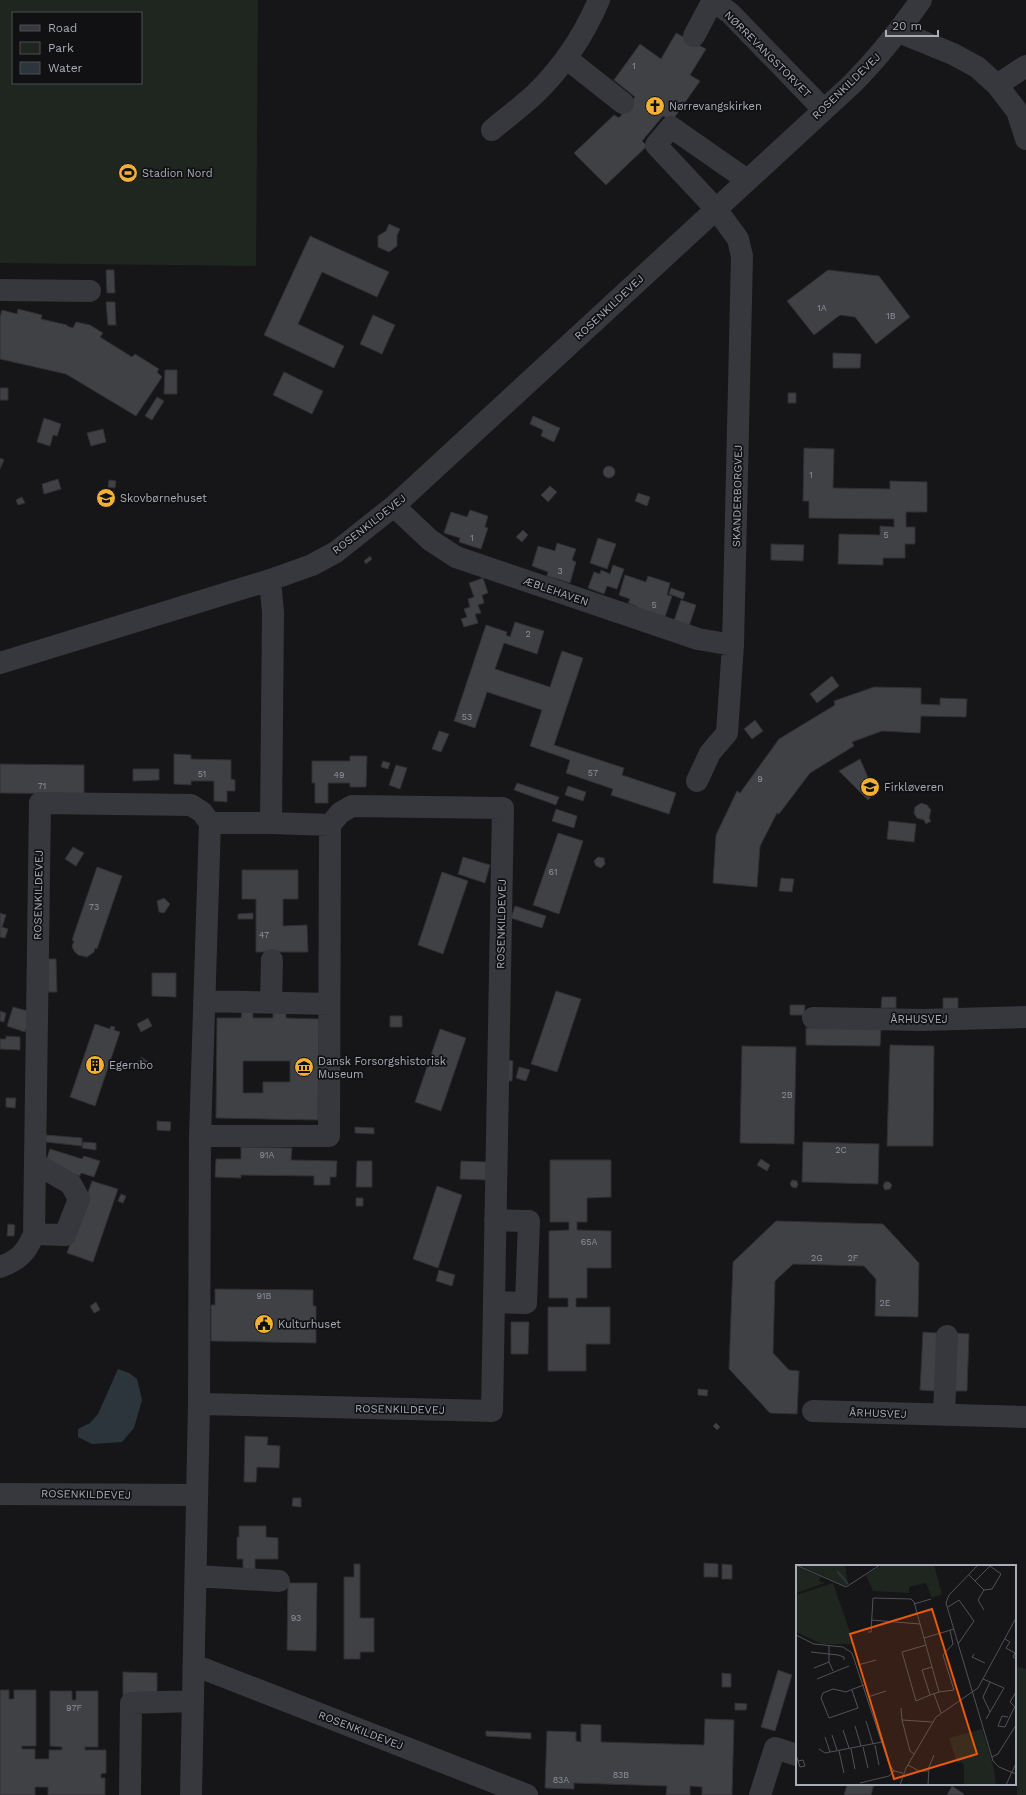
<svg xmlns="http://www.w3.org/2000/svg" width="1026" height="1795" viewBox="0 0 1026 1795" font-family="'Work Sans',sans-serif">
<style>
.green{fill:#1e261f;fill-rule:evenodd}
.water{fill:#2c353c}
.building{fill:#404145;stroke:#303034;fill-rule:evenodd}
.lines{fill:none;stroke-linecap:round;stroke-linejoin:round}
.minor{stroke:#37383d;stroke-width:22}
.labels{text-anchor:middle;stroke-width:3.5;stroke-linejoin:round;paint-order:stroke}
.number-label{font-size:9px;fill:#8e929b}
.street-label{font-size:11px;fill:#a8adb8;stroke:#111113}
.poi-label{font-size:11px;fill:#a8adb8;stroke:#111113;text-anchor:start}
.inset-river{fill:none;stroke:#2c353c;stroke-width:2}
.inset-road{fill:none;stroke:#505258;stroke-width:1}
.view{fill:#e8590c;fill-opacity:0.15;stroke:#e8590c;stroke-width:2}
.inset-edge{fill:none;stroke:#a8adb8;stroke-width:2}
</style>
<rect width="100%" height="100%" fill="#161618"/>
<!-- green -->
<path class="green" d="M0,0H258L256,266L0,263ZM13,13H141V83H13Z
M1015,1666L1026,1669V1795H1017Z"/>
<!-- water -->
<path class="water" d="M118,1369L129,1373L137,1379L142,1400L134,1428L122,1442L92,1444L78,1437V1429L90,1423L98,1414Z"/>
<!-- building -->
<path class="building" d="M676,33L706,49L690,75L700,81L672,121L663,116L642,141L647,146L606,185L574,153L614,115L619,118L635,97L614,80L640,44L661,59Z
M389,224L400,229L397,235V246L389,252L378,247V236L386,231Z
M310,236L389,272L377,297L322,272L298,324L344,346L334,368L264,335Z
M106,270H114L115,293H107Z
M828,270L879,276L910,317L876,344L855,317L840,315L814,335L787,301Z
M106,302H115L116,325H108Z
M18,309L42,315L41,319L67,325V326L73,328L76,322L90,325L103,333L100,337L132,357L135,354L159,369L157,372L162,377L136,416L66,374L0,359V317L2,310L17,314Z
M373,315L395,325L382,354L360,344Z
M833,353L861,354L860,368H833Z
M165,370H177V394H164Z
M284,372L323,391L312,414L273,395Z
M0,388H8V400H0Z
M788,393H796V403H788Z
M157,397L164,401L152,420L145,416Z
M533,416L560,428L554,442L541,436L543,430L530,424Z
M44,418L61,424L57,436L53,435L50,446L37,442Z
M103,429L106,442L91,446L87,433Z
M804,448L834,449L833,488L890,489V481L927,482V512H906V527H915V544H905V558H883V565L838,564L839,534L880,535V526L894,527V519L809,518V501H803Z
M0,458L4,460L0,469Z
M603 472a6 6 0 1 1 12 0a6 6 0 1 1-12 0Z
M58,479L61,489L44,494L42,484Z
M109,480L116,481L115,488L108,487Z
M550,486L557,492L548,502L541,495Z
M638,493L650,497L647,506L635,501Z
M22,497L25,503L18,505L16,500Z
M470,510L488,516L485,527L488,528L481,549L459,542L460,538L444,533L451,512L467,517Z
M523,530L528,535L522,542L516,537Z
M598,538L616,544L607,569L590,563Z
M557,543L576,549L572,560L576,562L570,583L547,576L548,572L532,566L538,546L555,551Z
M771,544L804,545L803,561L771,560Z
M370,556L372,559L366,564L364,561Z
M613,565L624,569L617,589L607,586L604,594L588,588L594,572L600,574L601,570L610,574Z
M625,575L646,582L648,576L670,583L667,595L672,596L665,617L637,608L638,607L628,603L630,599L619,595Z
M483,578L488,593L482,595L484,603L478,605L481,613L475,614L478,623L464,627L461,619L467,617L464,609L470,607L468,599L474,597L469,583Z
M671,588L685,593L683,599L669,594Z
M681,600L696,605L689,626L674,621Z
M515,622L544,631L537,654L504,643L495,669L550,687L562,651L583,658L554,745L624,768L622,775L676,793L669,814L611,795L613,789L566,773L570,760L530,746L542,710L487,692L475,728L454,721L486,625L507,632L506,635L510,637Z
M832,676L839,686L817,703L810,694Z
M874,687L921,688V704L940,705V698L967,699L966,717L921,716L920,733L882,731L852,742L854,746L810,773L779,814L777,813L760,846L757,887L713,883L716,835L737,791L740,793L779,739L835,705L834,701Z
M755,720L763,731L752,739L744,729Z
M439,731L449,734L441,752L432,749Z
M174,754L191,755V759L231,760V779L235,780V791H227V802L214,801V781H191V785L174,784Z
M350,756H367L366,787H350V783H328V803H315V783H312V761H350Z
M860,759L875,793L868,800L839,771Z
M383,761L390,763L388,769L381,767Z
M0,764L84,765V794L0,793Z
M396,765L407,768L400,789L389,785Z
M133,769H159V780L133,781Z
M517,783L559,797L556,805L514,790Z
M568,786L586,792L583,801L565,795Z
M921,803L927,805L931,810L929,818L931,821L926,824L924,820L917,818L914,813L915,807Z
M556,809L577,816L574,828L552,821Z
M889,821L916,824L914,842L887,839Z
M558,833L583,841L559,914L533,905Z
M73,847L84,853L76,866L65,859Z
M463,857L490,865L485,883L458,874Z
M598,857L604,858L605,864L601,868L596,866L594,861Z
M97,867L122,876L97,949L95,948L94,952L87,957L78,955L74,951L72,946L74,941L72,940Z
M242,870H298V899H283V926L307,925L308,952H256V899H242Z
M442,872L468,881L443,954L418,945Z
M781,878L794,879L792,892L779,891Z
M164,898L170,904L164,913L159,912L157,901Z
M515,906L546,916L542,928L511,918Z
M0,913L6,915L2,927L8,929L5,938L0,937Z
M253,913V919H238V914Z
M48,959H56L57,992H48Z
M152,973H176V997L152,996Z
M556,991L581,999L557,1072L531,1064Z
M882,997H896V1008H881Z
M943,998H958V1009H943Z
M790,1005H805L804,1015H790Z
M13,1007L31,1012L25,1032L7,1026Z
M242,1010L253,1011V1018H273V1011H286V1018L319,1019L318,1120L216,1118L217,1018H241ZM243,1061H290V1082H263V1093H243Z
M0,1011L6,1013L4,1022L0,1021Z
M390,1016H402V1027H390Z
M148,1018L152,1026L141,1032L137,1024Z
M95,1024L110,1029L111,1026L115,1027L114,1030L120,1032L95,1106L70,1097Z
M806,1028L881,1029L880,1046L806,1045Z
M440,1029L466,1038L441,1111L415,1102Z
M6,1036L20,1037V1050L0,1049V1039H6Z
M890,1045L934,1046L933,1146H887Z
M742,1046L796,1047L794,1144L740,1143Z
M141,1057L150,1063L145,1069L137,1063Z
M507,1060L513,1061L512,1081H507Z
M519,1067L530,1070L526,1081L516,1078Z
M6,1098H16L15,1108L6,1107Z
M157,1121L171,1122L170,1131L157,1130Z
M355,1127L374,1128V1134L355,1133Z
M46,1135L82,1138V1146L46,1142Z
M83,1142L96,1143V1150L82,1148Z
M803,1142L879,1144L878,1184L802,1182Z
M241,1147L292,1148L291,1160L337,1161L336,1177H330V1185H314V1176L241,1175V1178L215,1177L216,1159H241Z
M50,1149L82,1159L84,1156L100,1161L94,1177L81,1173L80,1176L45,1164Z
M761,1159L770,1165L767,1171L757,1165Z
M550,1160H611V1197L587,1198V1222H577V1230L611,1231V1268H587V1298H576V1307H610V1344H586V1371H548V1307H568V1298H549V1231L569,1230V1222H550Z
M357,1161H372V1187H356Z
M461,1161L486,1162V1180L460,1179Z
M792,1180L797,1181L798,1185L796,1188L792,1187L790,1184Z
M92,1181L118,1189L93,1262L67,1253Z
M885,1182H889L892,1185L890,1189L885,1190L883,1186Z
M437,1186L462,1195L438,1268L413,1259Z
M121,1194L126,1196L123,1203L118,1201Z
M356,1198H363V1206H356Z
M776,1221L883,1224L919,1263L918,1317L875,1316L876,1279L864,1266L793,1264L775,1281L773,1353L789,1370L799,1371L797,1414L770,1413L729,1369L733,1262Z
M8,1224L15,1225L14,1236H7Z
M439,1270L455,1275L452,1286L436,1281Z
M215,1289L313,1290V1306H316V1343L211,1341V1305H215Z
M96,1302L100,1310L94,1313L90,1306Z
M511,1322H529L528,1354H511Z
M923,1332L937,1333L935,1391L920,1390Z
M954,1333L969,1334L967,1391H952Z
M698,1389L708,1390L707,1396L698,1395Z
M716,1423L720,1427L717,1430L713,1426Z
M245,1436L268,1437L267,1445L280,1446L279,1468L257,1467L256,1482H244Z
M293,1498H301V1507L292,1506Z
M239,1526H266V1537L278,1538V1559H255V1574H243V1559H237V1537H239Z
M704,1563L718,1564V1577H704Z
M354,1564H360V1618H374V1652H360V1659H344V1577H354Z
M722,1564L732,1565V1579H722Z
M288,1583H317L316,1651L287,1650Z
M778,1670L792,1675L775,1731L761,1727Z
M123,1672L157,1673V1695H123Z
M722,1673L731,1674V1687H722Z
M0,1690H9V1699H14V1690H36V1746H22V1749H35V1759H49V1750H62V1747L50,1746V1691H72V1700H76V1691H98V1747H85V1750H106V1773L101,1774V1778H105V1795H48V1787H35V1795H0Z
M735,1703L747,1704L746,1710H735Z
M705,1719L734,1720L732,1795H702V1787L690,1786V1795H666L667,1786L574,1783V1789L545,1788L547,1731L576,1732V1741L581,1742V1724L601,1725V1742L704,1745Z
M486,1731L531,1733V1739L486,1736Z
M843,1784H874L871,1795H844L847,1785Z
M952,1786L964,1794L963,1795H947Z"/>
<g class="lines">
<!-- minor -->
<path class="minor" d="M712,0L730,13L823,109
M899,32L953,54L977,67L997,85L1017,111L1026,139
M694,36L713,0
M566,58L623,103
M997,85L1026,66
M492,130C506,118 521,107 535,94C562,68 584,35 599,0
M0,290L90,291
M394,506L430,540L456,557L698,639L733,645
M270,580L273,612L271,823
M0,663L270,580L312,565L336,552L394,506L852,84C878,58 900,30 921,0
M697,781L710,753L727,733L733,645L742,256L738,239L716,209L656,145L671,127L747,180
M204,1001L329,1004
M271,1002L272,960
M813,1018L923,1020L1026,1017
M34,1234L65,1235L79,1199L71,1184L35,1163
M0,1267C19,1260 26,1253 34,1234L40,803L191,805L202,812L210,823
M494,1302L526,1303L529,1221L495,1220
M199,1404L492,1411L503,808L352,806L340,813L330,825
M813,1411L1026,1417
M944,1415L947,1336
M0,1494L197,1495
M196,1576L279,1581
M194,1665L527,1795
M130,1795L131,1703L193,1701
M191,1795L199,1404L200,1136L210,823H271L330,825L329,1136H200
M760,1795L775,1748L797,1755"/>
</g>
<!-- icons -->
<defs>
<symbol id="church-disc" viewBox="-11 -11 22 22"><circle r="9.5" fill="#f2b134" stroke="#111113"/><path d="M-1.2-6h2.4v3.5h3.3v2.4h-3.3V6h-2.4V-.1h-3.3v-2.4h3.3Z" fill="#111"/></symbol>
<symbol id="stadium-disc" viewBox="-11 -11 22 22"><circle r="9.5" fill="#f2b134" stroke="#111113"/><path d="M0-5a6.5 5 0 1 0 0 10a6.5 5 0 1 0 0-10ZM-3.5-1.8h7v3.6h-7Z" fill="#111"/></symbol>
<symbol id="school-disc" viewBox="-11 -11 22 22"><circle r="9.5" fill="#f2b134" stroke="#111113"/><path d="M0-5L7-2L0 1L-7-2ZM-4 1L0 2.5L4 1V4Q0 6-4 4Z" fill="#111"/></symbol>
<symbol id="building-disc" viewBox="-11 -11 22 22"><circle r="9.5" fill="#f2b134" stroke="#111113"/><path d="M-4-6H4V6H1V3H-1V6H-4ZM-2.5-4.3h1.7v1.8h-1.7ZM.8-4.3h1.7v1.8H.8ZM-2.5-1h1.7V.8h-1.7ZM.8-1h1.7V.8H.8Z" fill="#111"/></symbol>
<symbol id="museum-disc" viewBox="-11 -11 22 22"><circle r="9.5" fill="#f2b134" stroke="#111113"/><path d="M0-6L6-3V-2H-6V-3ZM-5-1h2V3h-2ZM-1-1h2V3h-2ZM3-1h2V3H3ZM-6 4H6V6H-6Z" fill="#111"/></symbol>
<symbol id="civic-disc" viewBox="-11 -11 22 22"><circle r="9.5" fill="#f2b134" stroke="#111113"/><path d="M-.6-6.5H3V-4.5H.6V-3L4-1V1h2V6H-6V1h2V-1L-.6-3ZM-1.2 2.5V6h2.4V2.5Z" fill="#111"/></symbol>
</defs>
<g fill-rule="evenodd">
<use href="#church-disc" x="644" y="95" width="22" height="22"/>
<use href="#stadium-disc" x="117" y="162" width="22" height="22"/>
<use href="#school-disc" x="95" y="487" width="22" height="22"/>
<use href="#school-disc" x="859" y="776" width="22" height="22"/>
<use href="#building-disc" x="84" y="1054" width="22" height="22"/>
<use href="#museum-disc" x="293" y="1056" width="22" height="22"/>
<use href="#civic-disc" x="253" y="1313" width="22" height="22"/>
</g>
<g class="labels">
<!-- number labels -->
<g class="number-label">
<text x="634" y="69">1</text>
<text x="822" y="311">1A</text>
<text x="891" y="319">1B</text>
<text x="811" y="478">1</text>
<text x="886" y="538">5</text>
<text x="472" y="541">1</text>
<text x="560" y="574">3</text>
<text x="654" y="608">5</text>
<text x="528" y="637">2</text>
<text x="467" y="720">53</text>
<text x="593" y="776">57</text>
<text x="202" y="777">51</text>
<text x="339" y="778">49</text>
<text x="760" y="782">9</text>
<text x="42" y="789">71</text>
<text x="553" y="875">61</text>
<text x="94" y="910">73</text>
<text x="264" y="938">47</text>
<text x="787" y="1098">2B</text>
<text x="841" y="1153">2C</text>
<text x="267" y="1158">91A</text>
<text x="589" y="1245">65A</text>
<text x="817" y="1261">2G</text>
<text x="853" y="1261">2F</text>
<text x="264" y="1299">91B</text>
<text x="885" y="1306">2E</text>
<text x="296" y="1621">93</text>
<text x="74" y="1711">97F</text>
<text x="621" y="1778">83B</text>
<text x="561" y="1783">83A</text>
</g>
<!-- street labels -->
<g class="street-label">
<text transform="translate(768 54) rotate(45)" y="4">NØRREVANGSTORVET</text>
<text transform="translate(846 86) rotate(-44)" y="4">ROSENKILDEVEJ</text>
<text transform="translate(609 307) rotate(-43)" y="4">ROSENKILDEVEJ</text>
<text transform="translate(737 496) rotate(-89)" y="4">SKANDERBORGVEJ</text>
<text transform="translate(369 524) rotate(-38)" y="4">ROSENKILDEVEJ</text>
<text transform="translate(556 591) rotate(19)" y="4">ÆBLEHAVEN</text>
<text transform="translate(38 895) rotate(-89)" y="4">ROSENKILDEVEJ</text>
<text transform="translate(501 924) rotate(-89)" y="4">ROSENKILDEVEJ</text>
<text x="919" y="1023">ÅRHUSVEJ</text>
<text transform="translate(400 1409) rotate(1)" y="4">ROSENKILDEVEJ</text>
<text transform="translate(878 1413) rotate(2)" y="4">ÅRHUSVEJ</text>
<text transform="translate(86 1494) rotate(1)" y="4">ROSENKILDEVEJ</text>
<text transform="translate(361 1730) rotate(21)" y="4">ROSENKILDEVEJ</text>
</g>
<!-- poi labels -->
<g class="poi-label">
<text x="669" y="110">Nørrevangskirken</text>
<text x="142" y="177">Stadion Nord</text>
<text x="120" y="502">Skovbørnehuset</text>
<text x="884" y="791">Firkløveren</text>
<text x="318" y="1065">Dansk Forsorgshistorisk<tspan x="318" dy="13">Museum</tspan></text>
<text x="109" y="1069">Egernbo</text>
<text x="278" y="1328">Kulturhuset</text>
</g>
</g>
<!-- overview -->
<g transform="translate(796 1565)">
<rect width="220" height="220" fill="#161618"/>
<path d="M3,0H49L52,19L49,21ZM87,0H138L146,29L136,33L130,18L113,22V28L77,26L70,10ZM0,1L25,12L23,16L29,18L0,28ZM37,18L58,79H26L0,67V30ZM186,164L198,204L200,220H168V200L165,197L161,198L153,173Z" fill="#1e261f"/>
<path class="inset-river" d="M41,6L52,19"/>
<path class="inset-road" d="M0,0L50,22L84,0M182,0L153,30L150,38L197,196L203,202L220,209M173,10L188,25L182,35L188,45M179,16L194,1L205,9L196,24L188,25M118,39L135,34M152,42L163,35L178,56L162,79M75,55L124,59M72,67H75L77,33L115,34L118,37L136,102L143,127L134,130L126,105L136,102M0,70L18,79L47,82L56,88L93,199L98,206L107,208M128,73L158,64M209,74L214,77L210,83L219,88L217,92L220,94M130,80L106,87L120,136L134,130M33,81V97L37,106M15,87L42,90L48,92V95M178,89L176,92L189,98M62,100L80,95M18,103L33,97M21,114L53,101M187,114L208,123L190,154M194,117L187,132L194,147M56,125L62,143L33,153L25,133L27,128L37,124L50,127L57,124L68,120M143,127L158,125L147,90L157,79L154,65M138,129L145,148M72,132L90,126M218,141L214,137L220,127M105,143L106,155L114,186L118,189M212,152L206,151L202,161L209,162L220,139M106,155L136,157M70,156L77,179M59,161L65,181M47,165L53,183M36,170L41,185M29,172L34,187M79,180L83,200M67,182L72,203M23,184L29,188L86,177M55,184L59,204M43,186L48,208M0,190L4,202L9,201L7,195L2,196M196,192L202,189L220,160M112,200L123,206H132M64,218L93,211L98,206M104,220L110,203L140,152L182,123L220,53M132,220L133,202L138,190M210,220L220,198"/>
<path class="view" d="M136,44L181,189L98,214L54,69Z"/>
<rect width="220" height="220" class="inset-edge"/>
</g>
<!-- legend -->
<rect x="12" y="12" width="130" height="72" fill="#111113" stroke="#4d4f55"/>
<rect x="20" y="25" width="20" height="6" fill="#37383d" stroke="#4d4f55"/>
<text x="48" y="32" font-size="12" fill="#a8adb8">Road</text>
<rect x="20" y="42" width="20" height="12" fill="#1e261f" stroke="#4d4f55"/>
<text x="48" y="52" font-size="12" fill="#a8adb8">Park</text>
<rect x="20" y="62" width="20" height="12" fill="#2c353c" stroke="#4d4f55"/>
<text x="48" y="72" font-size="12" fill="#a8adb8">Water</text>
<!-- scale -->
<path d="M886 30v6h52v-6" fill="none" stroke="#a8adb8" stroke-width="2"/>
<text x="892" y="30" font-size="12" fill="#a8adb8" stroke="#111113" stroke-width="3" paint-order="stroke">20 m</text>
</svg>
